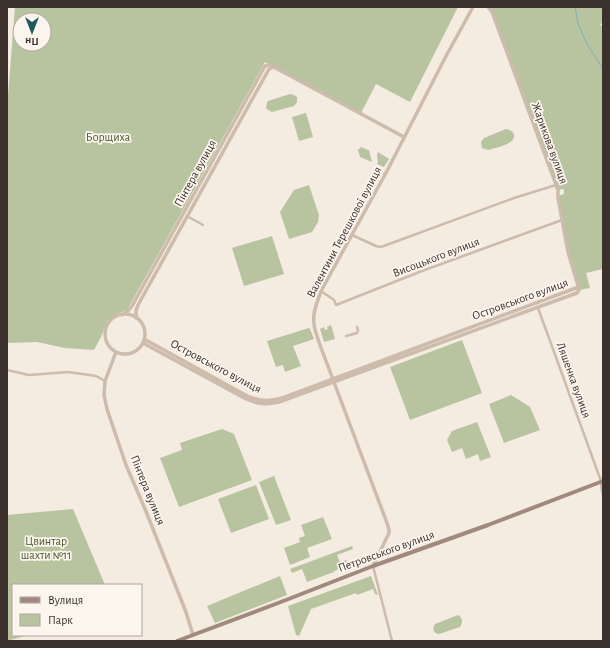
<svg xmlns="http://www.w3.org/2000/svg" width="610" height="648" viewBox="0 0 610 648" font-family="'Alegreya Sans',sans-serif">
<style>
.green{fill:#b8c4a0;fill-rule:evenodd}
.lines{fill:none;stroke-linecap:round;stroke-linejoin:round}
.stream{stroke:#7fb0b2;stroke-width:1}
.minor{stroke:#cdbbac;stroke-width:2.5}
.tertiary{stroke:#cdbbac;stroke-width:3.5}
.secondary{stroke:#a18a7d;stroke-width:4}
.labels{text-anchor:middle;stroke-width:3.5;stroke-linejoin:round;paint-order:stroke}
.park-label{font-size:12px;fill:#4a5a2e;stroke:#fbf5ee}
.street-label{font-size:12px;fill:#3b302b;stroke:#fbf5ee}
</style>
<rect width="100%" height="100%" fill="#f4ebe1"/>
<!-- green -->
<path class="green" d="M15,7H458L410,102L376,84L361,113L265,62L130,305L127,310L115,315L107,321L101,337L94,350L65,348L37,342L7,343V108ZM20,20H44V44H20Z
M488,7H603V23L600,24L603,28V269L586,273L590,288L579,290L571,262L558,196L564,194V189L558,190L492,12Z
M290,94L294,95L297,97V102L294,106L272,112L268,110L266,108L267,103L268,101Z
M306,113L313,137L299,141L292,117Z
M506,129C510,130 513,131 514,135C516,144 495,148 488,150L482,148L481,142L484,138Z
M361,147L368,150H369L372,162L360,157L358,150Z
M378,152L389,159L384,167L377,164L378,162L377,155Z
M309,185L319,215L318,222L312,232L289,239L280,212L294,190Z
M272,236L284,274L244,286L232,248Z
M331,325L335,339L324,342L320,329L324,327L325,330L328,329L327,327Z
M309,328L310,329L314,339L293,346L301,366L285,372L283,365L276,367L267,341Z
M462,340L482,393L410,420L390,367Z
M511,395L530,407L540,430L504,443L489,404Z
M477,422L491,457L480,461L478,454L466,459L462,448L452,452L447,440L452,431Z
M222,429L234,434L252,480L179,507L160,458L182,450L180,443Z
M274,476L291,520L276,525L259,482Z
M256,485L269,519L231,533L218,499Z
M73,509L105,585H13V635H28L7,641V515Z
M323,517L332,539L307,548L310,557L290,565L284,548L300,542L299,538L305,536L301,525Z
M352,546L353,549L337,555L340,562L346,560L348,567L346,568L345,567L334,571V572L307,582L302,569L292,573L290,569Z
M280,576L287,595L215,623L207,606Z
M371,576L378,595L375,594L373,589L357,595L356,593L311,609L299,636L296,635L288,606Z
M458,615C463,618 463,622 460,627L439,634C433,633 432,629 435,624Z"/>
<g class="lines">
<!-- stream -->
<path class="stream" d="M575,7L578,24L587,44L603,69"/>
<!-- minor -->
<path class="minor" d="M187,216L203,225
M352,235L376,246L381,247L514,198L556,185
M321,291L334,300L336,305L422,271L562,220
M538,308L601,481
M346,336L357,333L358,330L357,327
M7,370L29,375L68,372L96,376L105,381
M373,566L392,641"/>
<!-- tertiary -->
<path class="tertiary" d="M488,7L492,12L558,190V198L568,252L579,289
M105 334a20 20 0 1 1 40 0a20 20 0 1 1-40 0Z
M122,315L128,311L132,306L265,66L269,65L272,66L404,137
M136,318V311L138,305L269,69L274,67
M144,339L249,397C262,402 272,401 285,397L576,288L579,290
M143,343L246,399C258,404 266,405 279,402L577,293L579,290
M116,352L105,381L104,395L107,409L126,465L145,509L186,612L193,635
M601,481L603,494
M373,566L389,533V530L387,523L320,345C318,338 314,330 314,323C312,312 318,301 321,291L387,171L445,58L473,7"/>
<!-- secondary -->
<path class="secondary" d="M177,641L286,600L373,566L488,525L603,481"/>
</g>
<g class="labels">
<!-- park labels -->
<g class="park-label">
<text x="108" y="141">Борщиха</text>
<text x="46" y="545">Цвинтар<tspan x="46" dy="14">шахти №11</tspan></text>
</g>
<!-- street labels -->
<g class="street-label">
<text transform="translate(550 143) rotate(70)" y="4">Жарикова вулиця</text>
<text transform="translate(195 173) rotate(-61)" y="4">Пінтера вулиця</text>
<text transform="translate(344 232) rotate(-62)" y="4">Валентини Терешкової вулиця</text>
<text transform="translate(436 257) rotate(-21)" y="4">Висоцького вулиця</text>
<text transform="translate(520 299) rotate(-20)" y="4">Островського вулиця</text>
<text transform="translate(216 366) rotate(28)" y="4">Островського вулиця</text>
<text transform="translate(574 380) rotate(70)" y="4">Ляшенка вулиця</text>
<text transform="translate(148 490) rotate(68)" y="4">Пінтера вулиця</text>
<text transform="translate(386 551) rotate(-20)" y="4">Петровського вулиця</text>
</g>
</g>
<!-- border -->
<rect width="610" height="648" fill="none" stroke="#3b302b" stroke-width="16"/>
<!-- legend -->
<rect x="12" y="584" width="130" height="52" fill="#fbf5ee" stroke="#aea6a0"/>
<rect x="20" y="597" width="20" height="6" fill="#a18a7d" stroke="#aea6a0"/>
<text x="48" y="604" font-size="12" fill="#3b302b">Вулиця</text>
<rect x="20" y="614" width="20" height="12" fill="#b8c4a0" stroke="#aea6a0"/>
<text x="48" y="624" font-size="12" fill="#3b302b">Парк</text>
<!-- north arrow -->
<g transform="translate(32 32) rotate(180)"><circle r="19" fill="#fbf5ee" stroke="#aea6a0"/>
<path d="M0-3L7 15L0 10L-7 15Z" fill="#1f5a5e"/>
<text y="-6" font-size="11" font-weight="bold" text-anchor="middle" fill="#3b302b">Пн</text>
</g>
</svg>
